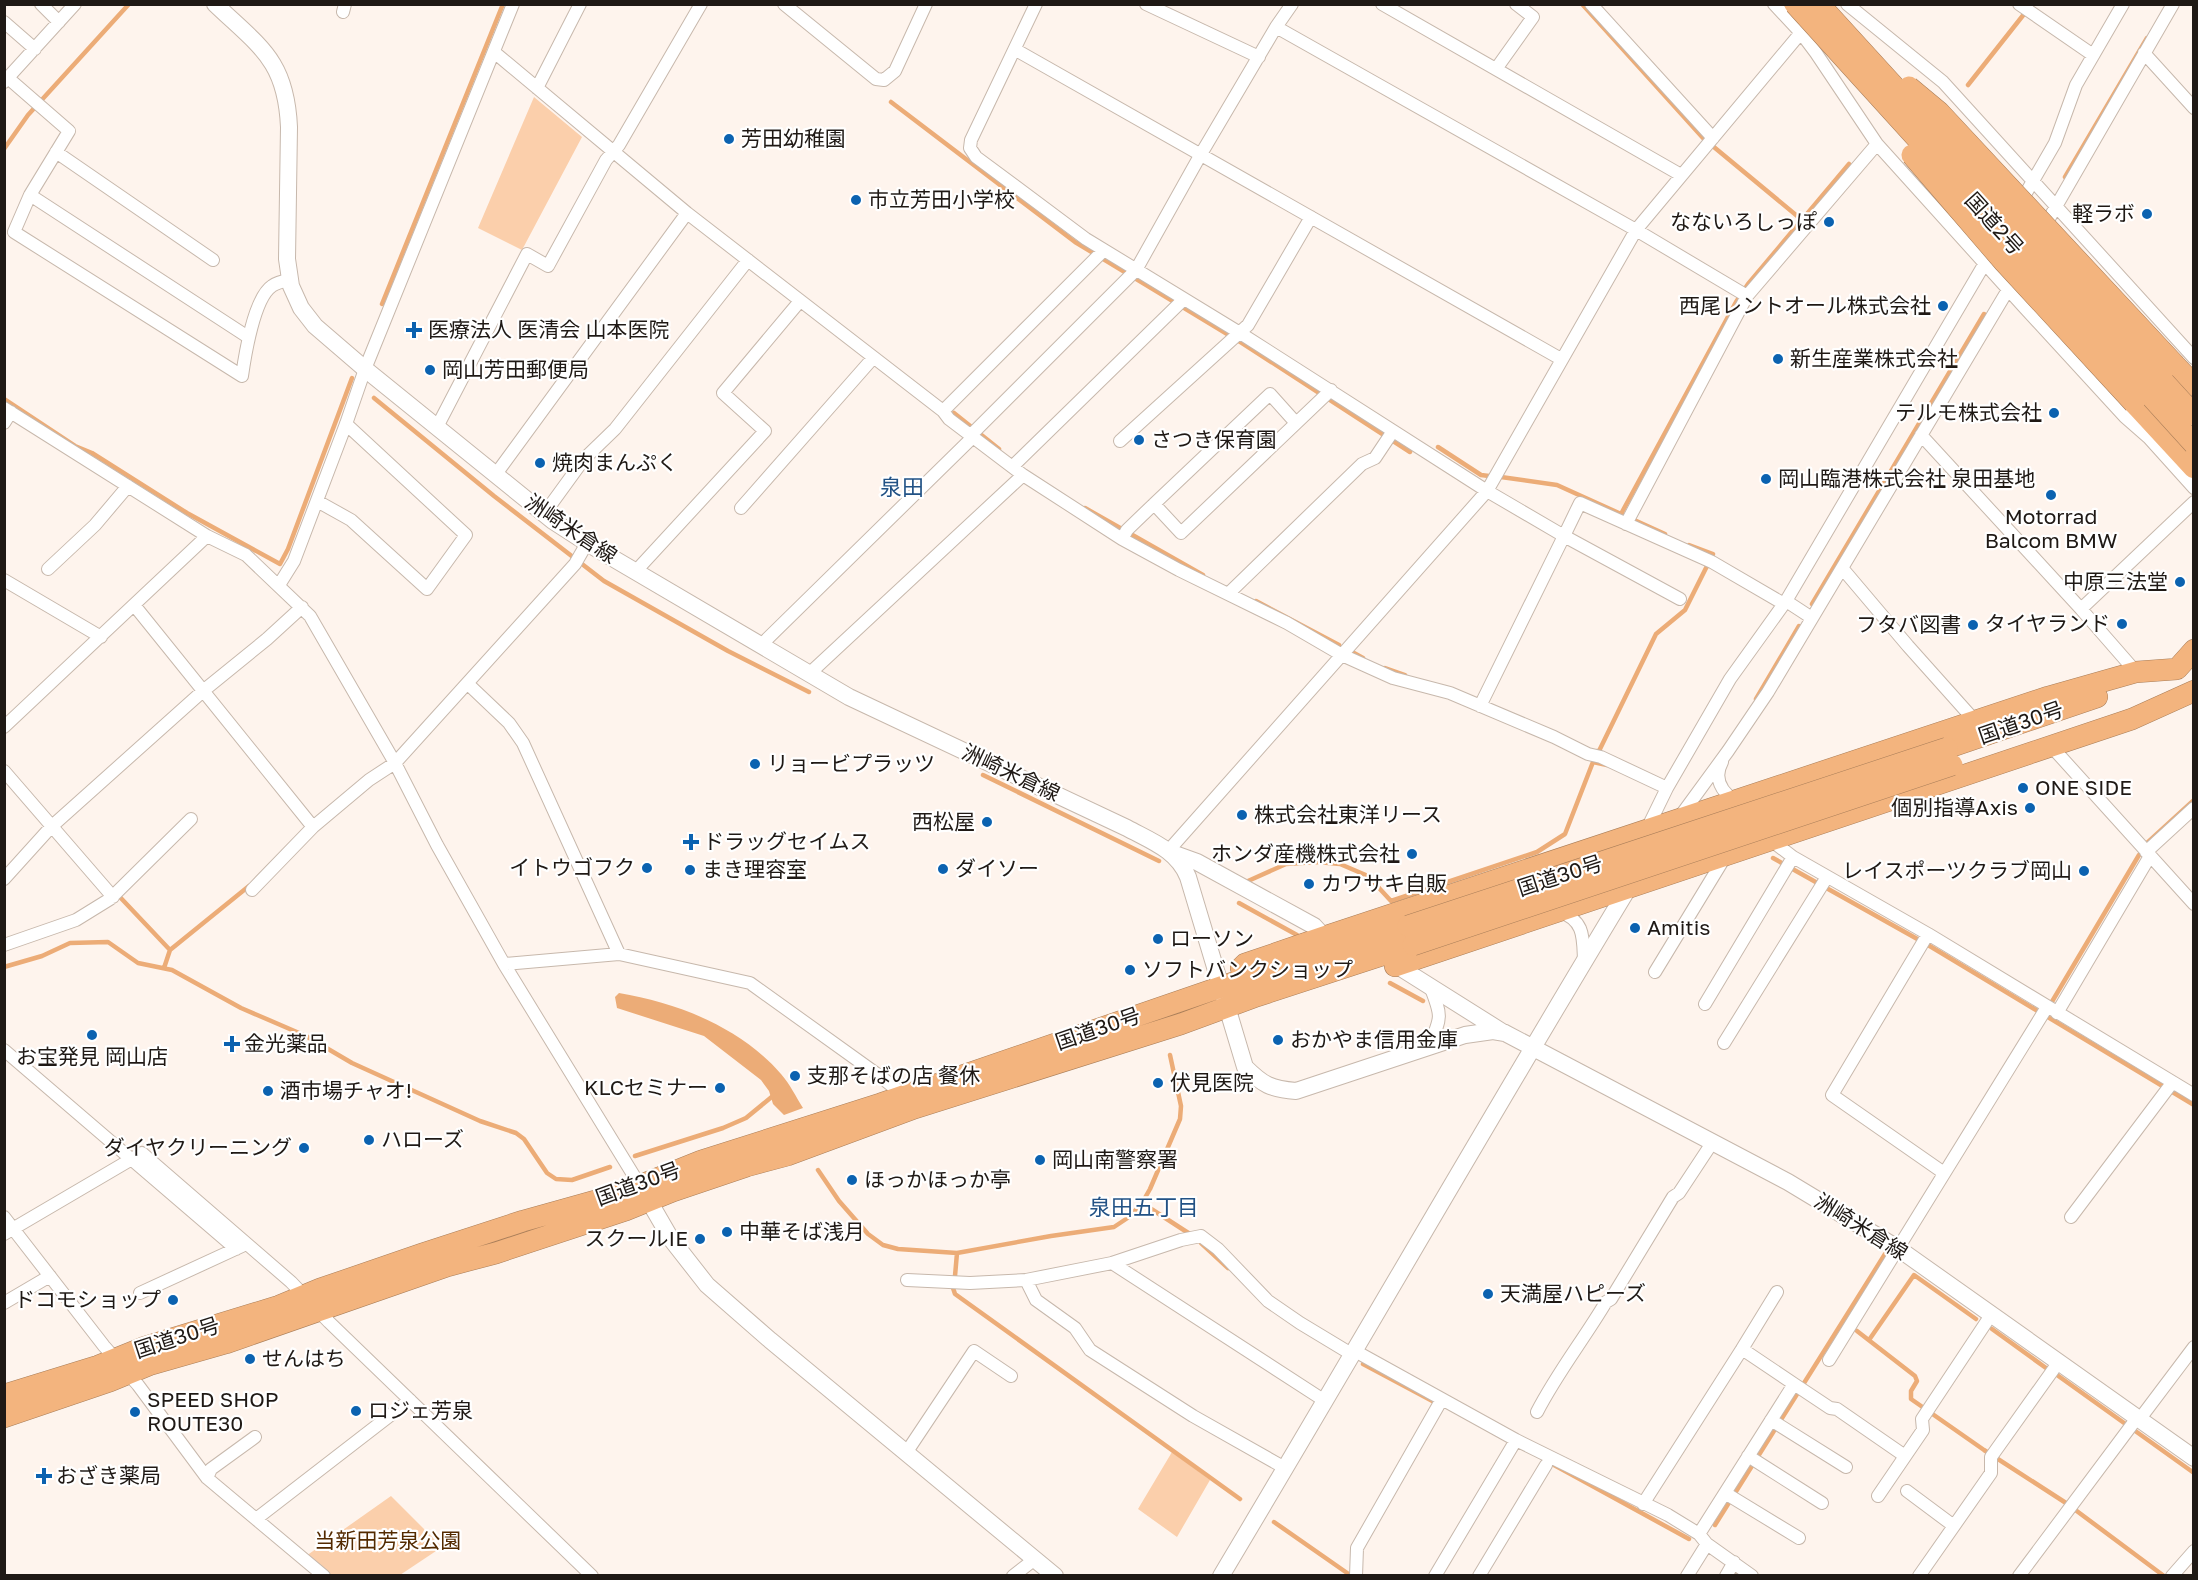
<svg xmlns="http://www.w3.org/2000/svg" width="2198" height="1580" viewBox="0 0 2198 1580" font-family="'Golos Text','Noto Sans JP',sans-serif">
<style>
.green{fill:#fbcfab}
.water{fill:#ecac77}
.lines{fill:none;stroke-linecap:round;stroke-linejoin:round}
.stream{stroke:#ecac77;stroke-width:4.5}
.street-casing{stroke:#c7b8ac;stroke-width:14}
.secondary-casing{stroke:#c7b8ac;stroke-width:18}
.highway-casing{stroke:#a97e59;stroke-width:22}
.street{stroke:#fff;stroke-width:12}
.secondary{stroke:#fff;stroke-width:16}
.highway{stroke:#f3b47e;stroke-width:21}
.highway-bridge-casing{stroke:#a97e59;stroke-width:22;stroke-linecap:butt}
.highway-bridge{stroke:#f3b47e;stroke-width:21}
.poi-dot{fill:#0b62b0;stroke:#fff;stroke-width:2}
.labels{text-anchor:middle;stroke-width:4.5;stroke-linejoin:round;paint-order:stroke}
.poi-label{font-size:21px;fill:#1f1915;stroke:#fff;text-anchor:start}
.street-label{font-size:21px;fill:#1f1915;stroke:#fff}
.park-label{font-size:21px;fill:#532a00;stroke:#fff}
.neighbourhood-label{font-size:22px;fill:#225285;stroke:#fff}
</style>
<rect width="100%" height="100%" fill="#fef4ed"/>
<!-- green -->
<path class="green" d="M534,97L582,137L522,250L478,228Z
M1172,1452L1210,1480L1177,1537L1138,1509Z
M391,1496L442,1547L400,1575H329L306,1556Z"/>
<!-- water -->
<path class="water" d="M619,993C678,1003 740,1027 781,1074C790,1084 796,1097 803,1108L784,1115L773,1104L769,1091L761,1080L704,1036L617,1008L615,997Z"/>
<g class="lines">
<!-- stream -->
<path class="stream" d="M1582,4L1703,138L1802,220
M1968,85L2032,4
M891,102L1075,242L1242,343L1410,452
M4,149L28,115L129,4
M2065,177L2147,38
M382,304L503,4
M374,398L494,496L604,581L728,651L809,692
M4,399L75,446L92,453L187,513L280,564L288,549L352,378
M954,413L999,449
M1438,447L1481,475L1489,476
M1501,477L1557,485L1621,514
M1085,508L1203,575
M1665,534L1621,514L1736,302L1748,284L1849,164
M1689,545L1713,554L1712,557
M1256,601L1339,645
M1812,604L1984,314
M1354,653L1363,658
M1385,668L1405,675
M1756,699L1799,626
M1597,751H1599L1656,634L1685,610L1707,566
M983,775L1159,861
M2147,843L2194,800
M1773,858L1928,945L2194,1105
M1248,881L1286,864L1317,862L1340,864L1368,876L1391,901L1537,852L1565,834L1593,762L1607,765
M118,895L170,950L164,968
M1239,903L1297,935
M170,950L249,886
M4,967L42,956L70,943L108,942L138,963L172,970L241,1008L306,1036L352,1063L480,1121L516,1133L524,1139L547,1173L556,1179L572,1180L610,1167
M1390,983L1423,1001
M2050,1005L2139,855
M635,1156L723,1128L746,1118L774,1095
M818,1170L839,1201L868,1234L883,1245L898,1249L957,1253L1051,1236L1114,1227L1129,1217L1142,1203L1150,1189L1180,1119L1181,1106L1170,1055
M1142,1203L1193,1236
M1201,1243L1228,1268
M955,1276L957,1253
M953,1288L955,1294L1240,1499
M1992,1329L2046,1368
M1857,1331L1915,1376L1917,1381L1911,1391V1399L1984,1450L2066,1503L2164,1576
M1869,1340L1914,1275L1976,1319
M1363,1364L1438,1404
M2057,1375L2194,1473
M1554,1465L1689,1539
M1274,1522L1350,1575
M1715,1525L1885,1254"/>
<defs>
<path id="street" d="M41,4L59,22
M784,4L876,79L884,80L895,71L926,4
M1036,4L971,140L970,148L976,157L1086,239L1240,333L1487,491L1564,536L1580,503L1712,562L1784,604
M1146,4L1259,57
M1382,4L1681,175
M1591,4L1713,138
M1774,4L1801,33L1816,53L1877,144L2024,307L2125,417L2149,438L2194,488
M1847,4L1943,82L2194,358
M2019,4L2093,55
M343,12L345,4
M4,22L35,49
M1276,27L1636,230L1747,296
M1016,50L1561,359
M494,52L687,213L943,411L949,419L1023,475L1122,539L1179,570L1287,623L1342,655L1393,678L1450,693L1554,737L1588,754L1601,757L1667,788
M2144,53L2194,108
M1496,69L1533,17L1516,4
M8,78L69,131L30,195L14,232L242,376C245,355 254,298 272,286C276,283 284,281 290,280
M4,82L75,4
M537,88L580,4
M56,152L213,260
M30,195L248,337
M2019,205L2055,143L2076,85L2123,4
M2043,229L2173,4
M4,408L207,536L246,555L310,616L395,763L437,845L504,964L642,1189
M943,411L1104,250
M4,423L11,412
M437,427L527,254L548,266L606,160L619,145L701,4
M971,435L1136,270L1201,154L1276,27L1292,4
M1921,435L2081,609L2136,672
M1120,441L1248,325L1311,217
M1013,466L1184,299
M496,474L687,213
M317,501L351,520L427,589L466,535L346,424
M1154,504L1181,533L1331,390
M741,508L873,358
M544,514L584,459L615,429L748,260
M1626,524L1747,296L1877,144
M1122,539L1127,530L1154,504L1270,394L1296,423
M1842,568L1908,646L1975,721
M48,569L95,525L128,486
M635,572L765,431L723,393L800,301
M4,580L101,637
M279,585L294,561L346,424L365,369L513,4
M1228,594L1362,464L1375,458L1393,431
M1786,601L1812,618
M134,605L313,827
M2081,609L2194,502
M761,645L973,437
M809,674L1023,475
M468,684L509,723L523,743L619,954
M1480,706L1564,536L1680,599
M4,727L207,536
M2051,746L2194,904
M1722,762C1713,778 1722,792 1735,801
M4,771L113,897
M1679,818L1728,751L1768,692L2018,273
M1646,831L1667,788L1730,679L1786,601L1995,246
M1772,841L1793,857L1928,934L2194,1095
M1169,850L1487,491L1636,230L1814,17
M2146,852L2194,808
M4,879L51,827L203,691L267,639L302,607
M252,890L313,827L369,780L395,763L575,564L587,543
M1559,911C1585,921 1583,937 1584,961
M1928,934L1832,1095L1944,1173
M4,945L76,920L110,899L191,819
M504,964L619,954L750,983L881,1077L906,1097
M1655,972L1725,857
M1705,1004L1793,857
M2057,1013L2150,856
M1724,1043L1827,877
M1429,1046C1442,1017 1442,1016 1430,986
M4,1050L236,1249
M4,1217L104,1346L138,1385L207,1478L324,1576
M2071,1217L2172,1083
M4,1234L142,1153L291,1282L329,1322L592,1576
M1112,1263L1325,1401
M907,1280L970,1283L1026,1280L1112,1263L1181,1240L1201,1236L1218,1249L1268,1301L1300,1323L1353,1355
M1026,1280L1036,1300L1075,1328L1090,1350L1193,1416L1285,1468
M140,1293L242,1246
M4,1303L50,1276
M1742,1349L1777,1292
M1355,1351L1516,1440L1668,1515L1699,1534L1707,1544L1752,1576
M1829,1360L2047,1007
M1794,1384L1830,1408L1837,1409L1905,1456
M1537,1412C1557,1373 1584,1339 1606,1302L1611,1299L1673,1197L1679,1193L1712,1143
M1771,1420L1846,1467
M2139,1420L2194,1347
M906,1453L974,1351L1011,1376
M1748,1456L1822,1503
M207,1478L211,1469L255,1437
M1907,1491L1954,1526
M1725,1493L1799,1538
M1878,1496L1923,1430L1922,1419L1991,1315
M1643,1504L1742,1349L1794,1384L1699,1534
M256,1519L410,1400
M1013,1576L1035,1559
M1356,1576L1357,1548L1442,1399
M1435,1576L1516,1440
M1479,1576L1546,1465
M1687,1576L1707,1544
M1726,1576L1734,1562
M1919,1576L1991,1473V1457L2058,1363
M2019,1576L2137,1418
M2172,1576L2194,1551"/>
<path id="secondary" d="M215,4C260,47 286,60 289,127L287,259L291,286L301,308L315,326L365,369L553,521L587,543L849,697L1127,828C1151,841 1177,850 1188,877L1245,1067C1263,1085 1271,1089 1296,1091L1465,1035L1493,1031L1505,1033L1788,1182L1899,1249L2194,1458
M1172,853L1197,862L1314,926L1324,937
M1396,965L1504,1033
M649,1201L671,1239L707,1285L770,1340L1055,1576
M1221,1576C1358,1347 1491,1115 1629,887"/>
<path id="highway" d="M2175,365L2194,385
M2134,403L2194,468
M1947,748L2097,697
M1395,966C1641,884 1887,802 2132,719L2194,691
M1241,968L1245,964L1324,937L2048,697L2136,672L2177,669L2194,650
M4,1395L98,1366L145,1347L279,1306L320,1289L422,1254L523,1221L616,1195L701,1161L880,1104L1250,977L1408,926
M4,1417L110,1381L149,1365L226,1343L447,1266L496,1253L626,1210L673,1191L747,1166L788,1155L915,1108L1181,1024L1257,996L1413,945"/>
</defs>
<!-- street casing -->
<use href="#street" class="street-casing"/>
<!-- secondary casing -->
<use href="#secondary" class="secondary-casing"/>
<!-- highway casing -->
<use href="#highway" class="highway-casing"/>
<!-- street -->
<use href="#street" class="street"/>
<!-- secondary -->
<use href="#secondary" class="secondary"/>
<!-- highway -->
<use href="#highway" class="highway"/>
<defs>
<path id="highway-bridge" d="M1795,4L2194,444
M1819,4L2194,415
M1909,87L1939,112L2175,365
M1912,155L2004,262L2134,403
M1408,926L1947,748
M1413,945L1952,765"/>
</defs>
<!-- highway-bridge casing -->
<use href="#highway-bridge" class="highway-bridge-casing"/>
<!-- highway-bridge -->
<use href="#highway-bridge" class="highway-bridge"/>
</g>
<!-- markers -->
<g class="poi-dot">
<circle cx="729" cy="139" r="6"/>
<circle cx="856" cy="200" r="6"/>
<circle cx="2147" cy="214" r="6"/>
<circle cx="1829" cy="222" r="6"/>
<circle cx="1943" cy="306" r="6"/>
<path d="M411 321h6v6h6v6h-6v6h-6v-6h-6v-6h6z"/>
<circle cx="1778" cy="359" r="6"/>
<circle cx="430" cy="370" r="6"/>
<circle cx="2054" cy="413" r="6"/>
<circle cx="1139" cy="440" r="6"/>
<circle cx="540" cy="463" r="6"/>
<circle cx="1766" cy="479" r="6"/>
<circle cx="2051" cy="495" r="6"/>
<circle cx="2180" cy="582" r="6"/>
<circle cx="2122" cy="624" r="6"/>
<circle cx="1973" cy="625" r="6"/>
<circle cx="755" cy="764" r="6"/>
<circle cx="2023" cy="788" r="6"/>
<circle cx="2030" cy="808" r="6"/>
<circle cx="1242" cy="815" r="6"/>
<circle cx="987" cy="822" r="6"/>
<path d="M688 833h6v6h6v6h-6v6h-6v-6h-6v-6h6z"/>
<circle cx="1412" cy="854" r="6"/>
<circle cx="647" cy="868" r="6"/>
<circle cx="943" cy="869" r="6"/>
<circle cx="690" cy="870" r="6"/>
<circle cx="2084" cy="871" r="6"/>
<circle cx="1309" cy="884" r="6"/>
<circle cx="1635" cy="928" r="6"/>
<circle cx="1158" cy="939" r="6"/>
<circle cx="1130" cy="970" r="6"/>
<circle cx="92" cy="1035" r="6"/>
<circle cx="1278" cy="1040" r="6"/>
<path d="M229 1035h6v6h6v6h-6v6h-6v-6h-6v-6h6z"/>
<circle cx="795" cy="1076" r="6"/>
<circle cx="1158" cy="1083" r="6"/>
<circle cx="720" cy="1088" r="6"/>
<circle cx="268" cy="1091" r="6"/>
<circle cx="369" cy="1140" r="6"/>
<circle cx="304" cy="1148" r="6"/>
<circle cx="1040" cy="1160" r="6"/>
<circle cx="852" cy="1180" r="6"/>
<circle cx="727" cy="1232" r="6"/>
<circle cx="700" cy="1239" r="6"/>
<circle cx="1488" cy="1294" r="6"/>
<circle cx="173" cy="1300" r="6"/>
<circle cx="250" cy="1359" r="6"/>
<circle cx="356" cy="1411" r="6"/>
<circle cx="135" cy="1412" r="6"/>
<path d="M41 1467h6v6h6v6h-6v6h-6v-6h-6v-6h6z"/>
</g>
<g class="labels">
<!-- poi labels -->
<g class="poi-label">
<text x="741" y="146">芳田幼稚園</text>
<text x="868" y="207">市立芳田小学校</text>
<text x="2135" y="221" text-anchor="end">軽ラボ</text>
<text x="1817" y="229" text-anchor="end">なないろしっぽ</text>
<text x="1931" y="313" text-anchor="end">西尾レントオール株式会社</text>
<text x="428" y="337">医療法人 医清会 山本医院</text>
<text x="1790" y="366">新生産業株式会社</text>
<text x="442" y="377">岡山芳田郵便局</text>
<text x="2042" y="420" text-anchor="end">テルモ株式会社</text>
<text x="1151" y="447">さつき保育園</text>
<text x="552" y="470">焼肉まんぷく</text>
<text x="1778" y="486">岡山臨港株式会社 泉田基地</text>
<text x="2051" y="524" text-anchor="middle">Motorrad<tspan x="2051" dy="24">Balcom BMW</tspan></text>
<text x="2168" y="589" text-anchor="end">中原三法堂</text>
<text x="2110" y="631" text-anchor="end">タイヤランド</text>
<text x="1961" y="632" text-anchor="end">フタバ図書</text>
<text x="767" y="771">リョービプラッツ</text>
<text x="2035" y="795">ONE SIDE</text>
<text x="2018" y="815" text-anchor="end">個別指導Axis</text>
<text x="1254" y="822">株式会社東洋リース</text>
<text x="975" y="829" text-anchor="end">西松屋</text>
<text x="703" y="849">ドラッグセイムス</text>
<text x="1400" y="861" text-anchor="end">ホンダ産機株式会社</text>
<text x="635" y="875" text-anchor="end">イトウゴフク</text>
<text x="955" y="876">ダイソー</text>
<text x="702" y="877">まき理容室</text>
<text x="2072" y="878" text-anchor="end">レイスポーツクラブ岡山</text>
<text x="1321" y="891">カワサキ自販</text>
<text x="1647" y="935">Amitis</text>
<text x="1170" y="946">ローソン</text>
<text x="1142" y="977">ソフトバンクショップ</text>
<text x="1290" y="1047">おかやま信用金庫</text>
<text x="244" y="1051">金光薬品</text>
<text x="92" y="1064" text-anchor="middle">お宝発見 岡山店</text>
<text x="807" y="1083">支那そばの店 餐休</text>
<text x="1170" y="1090">伏見医院</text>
<text x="708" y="1095" text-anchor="end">KLCセミナー</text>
<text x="280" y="1098">酒市場チャオ!</text>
<text x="381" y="1147">ハローズ</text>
<text x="292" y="1155" text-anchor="end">ダイヤクリーニング</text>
<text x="1052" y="1167">岡山南警察署</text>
<text x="864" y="1187">ほっかほっか亭</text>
<text x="739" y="1239">中華そば浅月</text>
<text x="688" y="1246" text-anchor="end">スクールIE</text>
<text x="1500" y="1301">天満屋ハピーズ</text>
<text x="161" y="1307" text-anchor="end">ドコモショップ</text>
<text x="262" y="1366">せんはち</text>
<text x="147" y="1407">SPEED SHOP<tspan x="147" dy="24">ROUTE30</tspan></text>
<text x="368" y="1418">ロジェ芳泉</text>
<text x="56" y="1483">おざき薬局</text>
</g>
<!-- street labels -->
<g class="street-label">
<text transform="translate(1994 224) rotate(48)" y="7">国道2号</text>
<text transform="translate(571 529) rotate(34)" y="7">洲崎米倉線</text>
<text transform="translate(2021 723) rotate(-19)" y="7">国道30号</text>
<text transform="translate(1011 773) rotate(25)" y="7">洲崎米倉線</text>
<text transform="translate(1560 876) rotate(-18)" y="7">国道30号</text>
<text transform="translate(1098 1029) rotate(-19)" y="7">国道30号</text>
<text transform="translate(638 1184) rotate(-20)" y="7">国道30号</text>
<text transform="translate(1861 1227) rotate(32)" y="7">洲崎米倉線</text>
<text transform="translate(177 1338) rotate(-18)" y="7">国道30号</text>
</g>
<!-- park labels -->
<g class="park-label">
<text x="388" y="1548">当新田芳泉公園</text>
</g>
<!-- neighbourhood labels -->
<g class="neighbourhood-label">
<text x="902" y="495">泉田</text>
<text x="1144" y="1215">泉田五丁目</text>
</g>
</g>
<!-- border -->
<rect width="2198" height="1580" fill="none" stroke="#1f1915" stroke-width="12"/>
</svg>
